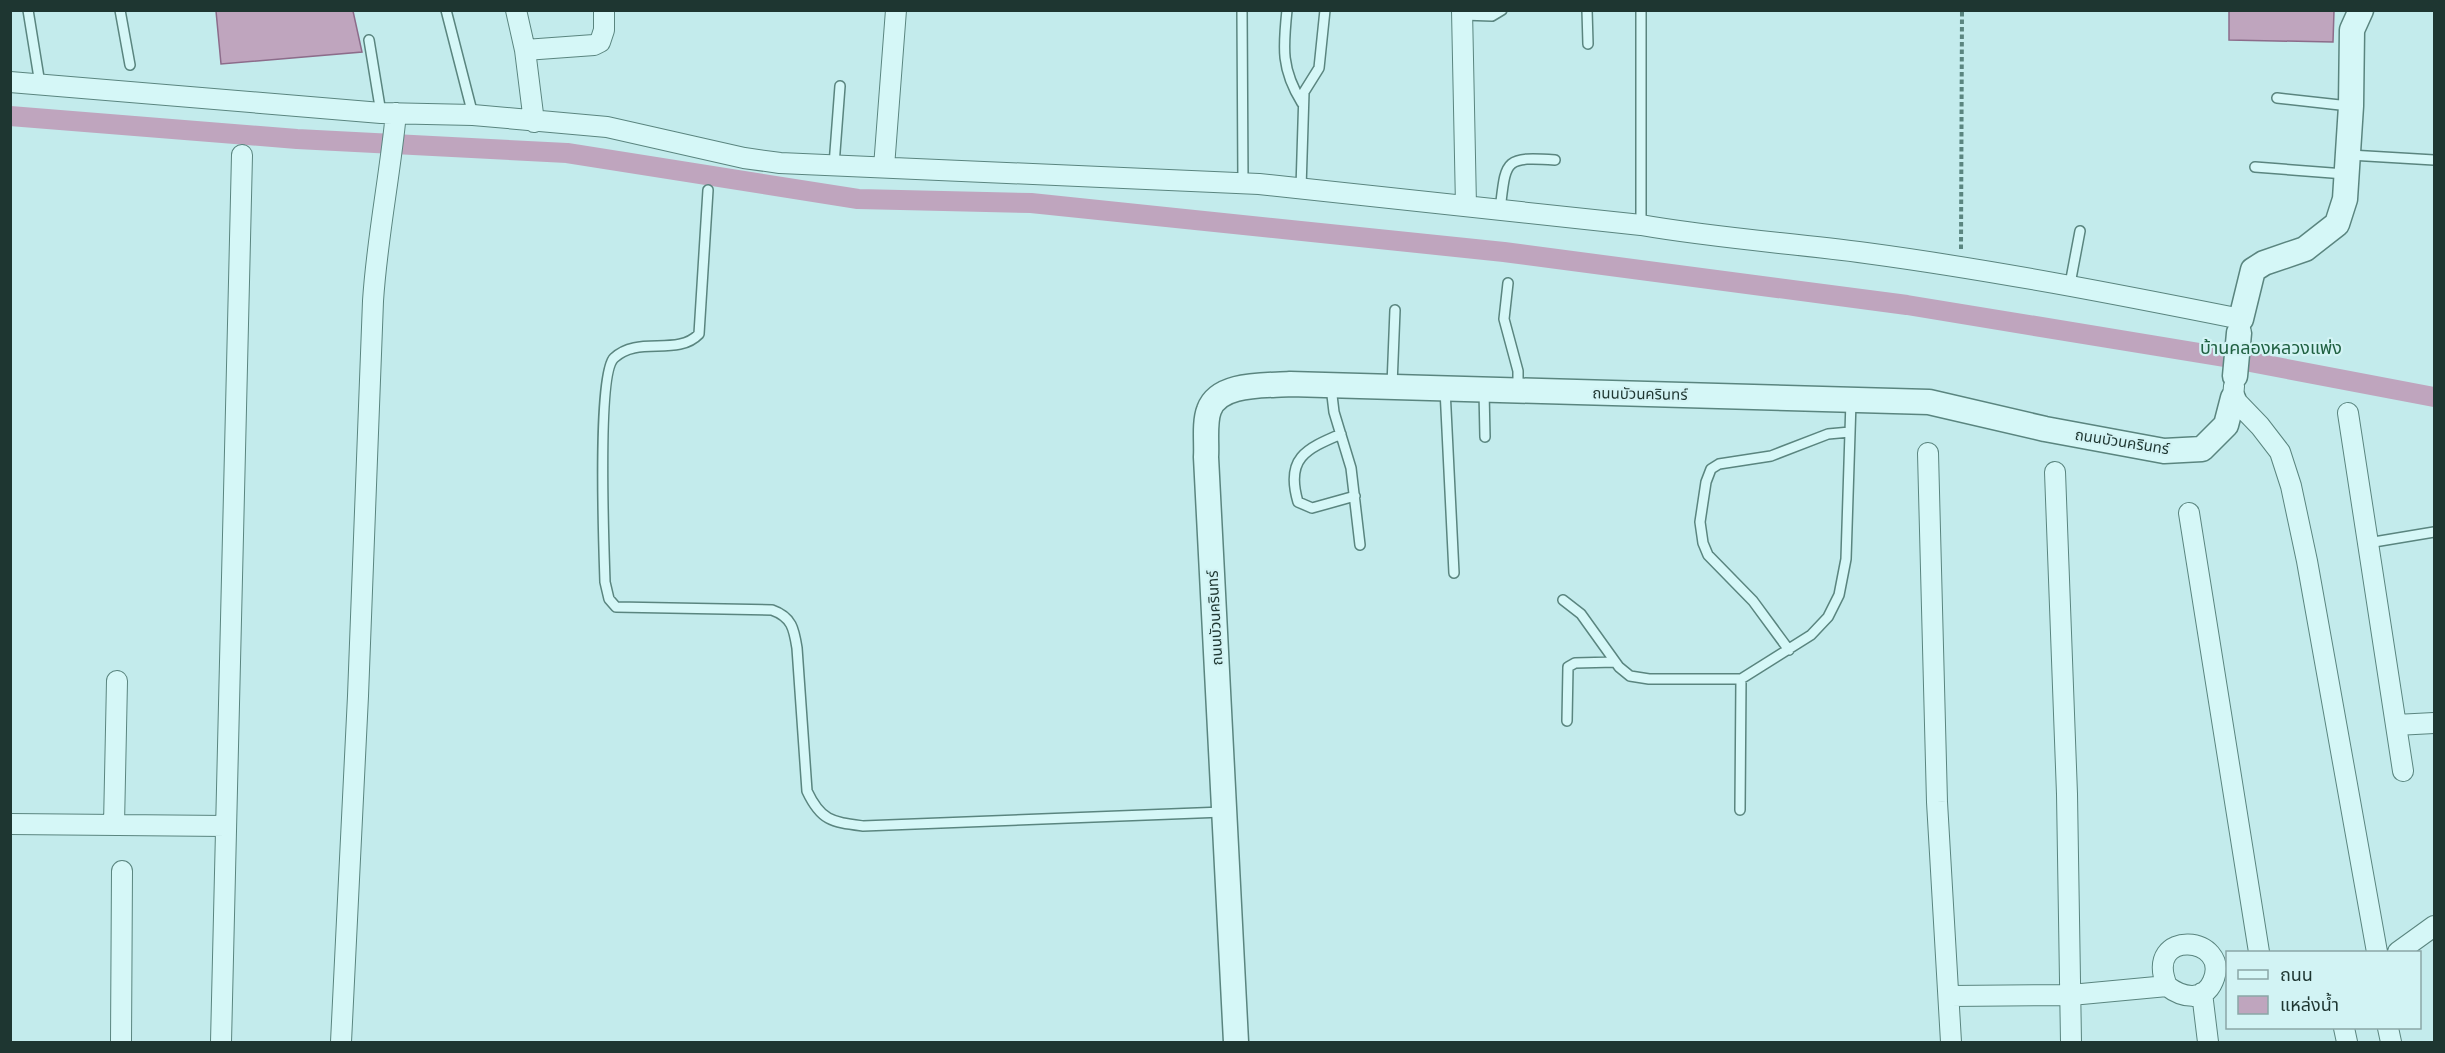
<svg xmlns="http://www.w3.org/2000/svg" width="2445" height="1053" viewBox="0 0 2445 1053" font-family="Literata,'Noto Sans Thai',serif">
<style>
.water{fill:#bfa5be;stroke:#8c6c8a;stroke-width:1.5}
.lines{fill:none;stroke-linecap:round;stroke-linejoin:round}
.canal{stroke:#bfa5be;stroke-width:20}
.service-casing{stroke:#5a857f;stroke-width:12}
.minor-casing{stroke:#5a857f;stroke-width:22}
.tertiary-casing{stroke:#5a857f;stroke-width:27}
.path{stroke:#5a857f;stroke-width:4;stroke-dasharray:4.5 3;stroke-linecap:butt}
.service{stroke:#d5f7f7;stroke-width:9}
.minor{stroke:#d5f7f7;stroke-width:20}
.tertiary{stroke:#d5f7f7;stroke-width:24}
.labels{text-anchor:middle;stroke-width:4.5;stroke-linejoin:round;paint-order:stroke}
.street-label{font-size:15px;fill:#1e3631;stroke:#d2f3f4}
.quarter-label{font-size:18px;fill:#1f6041;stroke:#d2f3f4}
</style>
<rect width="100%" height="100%" fill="#c3ebec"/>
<!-- water -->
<path class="water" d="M216,11H353L362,52L221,64Z
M2229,11H2334L2333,42L2229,40Z"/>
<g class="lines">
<!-- canal -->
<path class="canal" d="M10,116L297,139L567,153L858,199L1031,203L1504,252L1907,305L2224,357L2434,397"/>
<defs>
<path id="service" d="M28,10L40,84
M120,10L130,65
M446,10L473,115
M1242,10L1243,183
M1287,10C1283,48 1281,69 1302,103
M1587,10L1588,44
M1641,10V225
M1463,15L1492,16L1502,10
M369,40L381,113
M2277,98L2349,106
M2350,155L2434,160
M834,165L840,86
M2255,167L2345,174
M1301,188L1304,92L1319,68L1325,10
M708,190L699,334C677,357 638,335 614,358C597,374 604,550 605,582L609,599L616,607L772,610C792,617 794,629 797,648L807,791C821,821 832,822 863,826L1223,812
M1500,210C1506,161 1503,156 1555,160
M1508,283L1504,319L1518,371V390
M2070,284L2080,231
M1392,385L1395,310
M1331,387L1334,412L1351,468L1360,545
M1445,389L1454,573
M1484,391L1485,437
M1341,434C1306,449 1285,458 1298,502L1312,508L1355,496
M2368,543L2434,532
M1563,600L1581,614L1619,667L1630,676L1649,679H1741L1811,635L1828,617L1839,595L1846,559L1851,401
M1789,650L1753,601L1708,555L1703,543L1700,522L1706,482L1711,469L1719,464L1771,456L1828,434L1850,432
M1567,721L1568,667L1575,663L1615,662
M1740,810L1741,679"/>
<path id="minor" d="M516,10L525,50
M1462,10L1466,206
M10,82L381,113L473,115L607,127L744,158L780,163L1259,184L1641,225C1715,238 1791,243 1866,253C1992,270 2116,294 2241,319L2239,333
M534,122L525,50L594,45L600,42L604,30V10
M884,167L896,10
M2234,386L2233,398L2260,426L2280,452L2291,486L2307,561L2377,952
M2348,413L2403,771
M1928,453L1937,802L1951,1042
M2055,472L2067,794L2071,1042
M2189,513L2259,952
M2396,725L2434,723
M10,824L226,826
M114,825L117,681
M2398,952L2434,926
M2202,993L2208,1042
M1950,996L2071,995L2167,986C2181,997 2204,1003 2213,981C2232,936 2143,927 2167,986
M2344,1028L2347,1042
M2388,1028L2391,1042
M121,1042L122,871
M221,1042L242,155
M341,1042L358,696L373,301C377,238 390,176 396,113"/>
<path id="tertiary" d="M2241,319L2253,270L2264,263L2305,249L2337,224L2345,199L2351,106L2352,30L2361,10
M2235,376L2239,333
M1236,1042L1206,457C1207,444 1204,423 1209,410C1219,382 1266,386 1290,384L1929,402L2045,429L2164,451L2202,449L2226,425L2233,398"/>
</defs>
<!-- service casing -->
<use href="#service" class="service-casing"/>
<!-- minor casing -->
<use href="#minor" class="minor-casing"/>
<!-- tertiary casing -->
<use href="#tertiary" class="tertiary-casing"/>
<!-- path -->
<path class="path" d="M1961,249L1962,10"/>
<!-- service -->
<use href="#service" class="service"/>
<!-- minor -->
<use href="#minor" class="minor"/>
<!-- tertiary -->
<use href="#tertiary" class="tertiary"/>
</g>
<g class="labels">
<!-- street labels -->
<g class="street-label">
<text transform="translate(1640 394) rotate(1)" y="5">ถนนบัวนครินทร์</text>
<text transform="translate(2122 442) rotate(9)" y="5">ถนนบัวนครินทร์</text>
<text transform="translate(1215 618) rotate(-93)" y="5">ถนนบัวนครินทร์</text>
</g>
<!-- quarter labels -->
<g class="quarter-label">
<text x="2271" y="354">บ้านคลองหลวงแพ่ง</text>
</g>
</g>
<!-- border -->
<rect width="2445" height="1053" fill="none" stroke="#1e3631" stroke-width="24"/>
<!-- legend -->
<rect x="2226" y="951" width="195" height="78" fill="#d2f3f4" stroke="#8aa7a6" stroke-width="1.5"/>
<rect x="2238" y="970" width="30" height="9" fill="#d5f7f7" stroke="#8aa7a6" stroke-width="1.5"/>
<text x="2280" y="981" font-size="18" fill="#1e3631">ถนน</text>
<rect x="2238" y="996" width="30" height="18" fill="#bfa5be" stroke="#8aa7a6" stroke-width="1.5"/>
<text x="2280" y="1011" font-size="18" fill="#1e3631">แหล่งน้ำ</text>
</svg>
